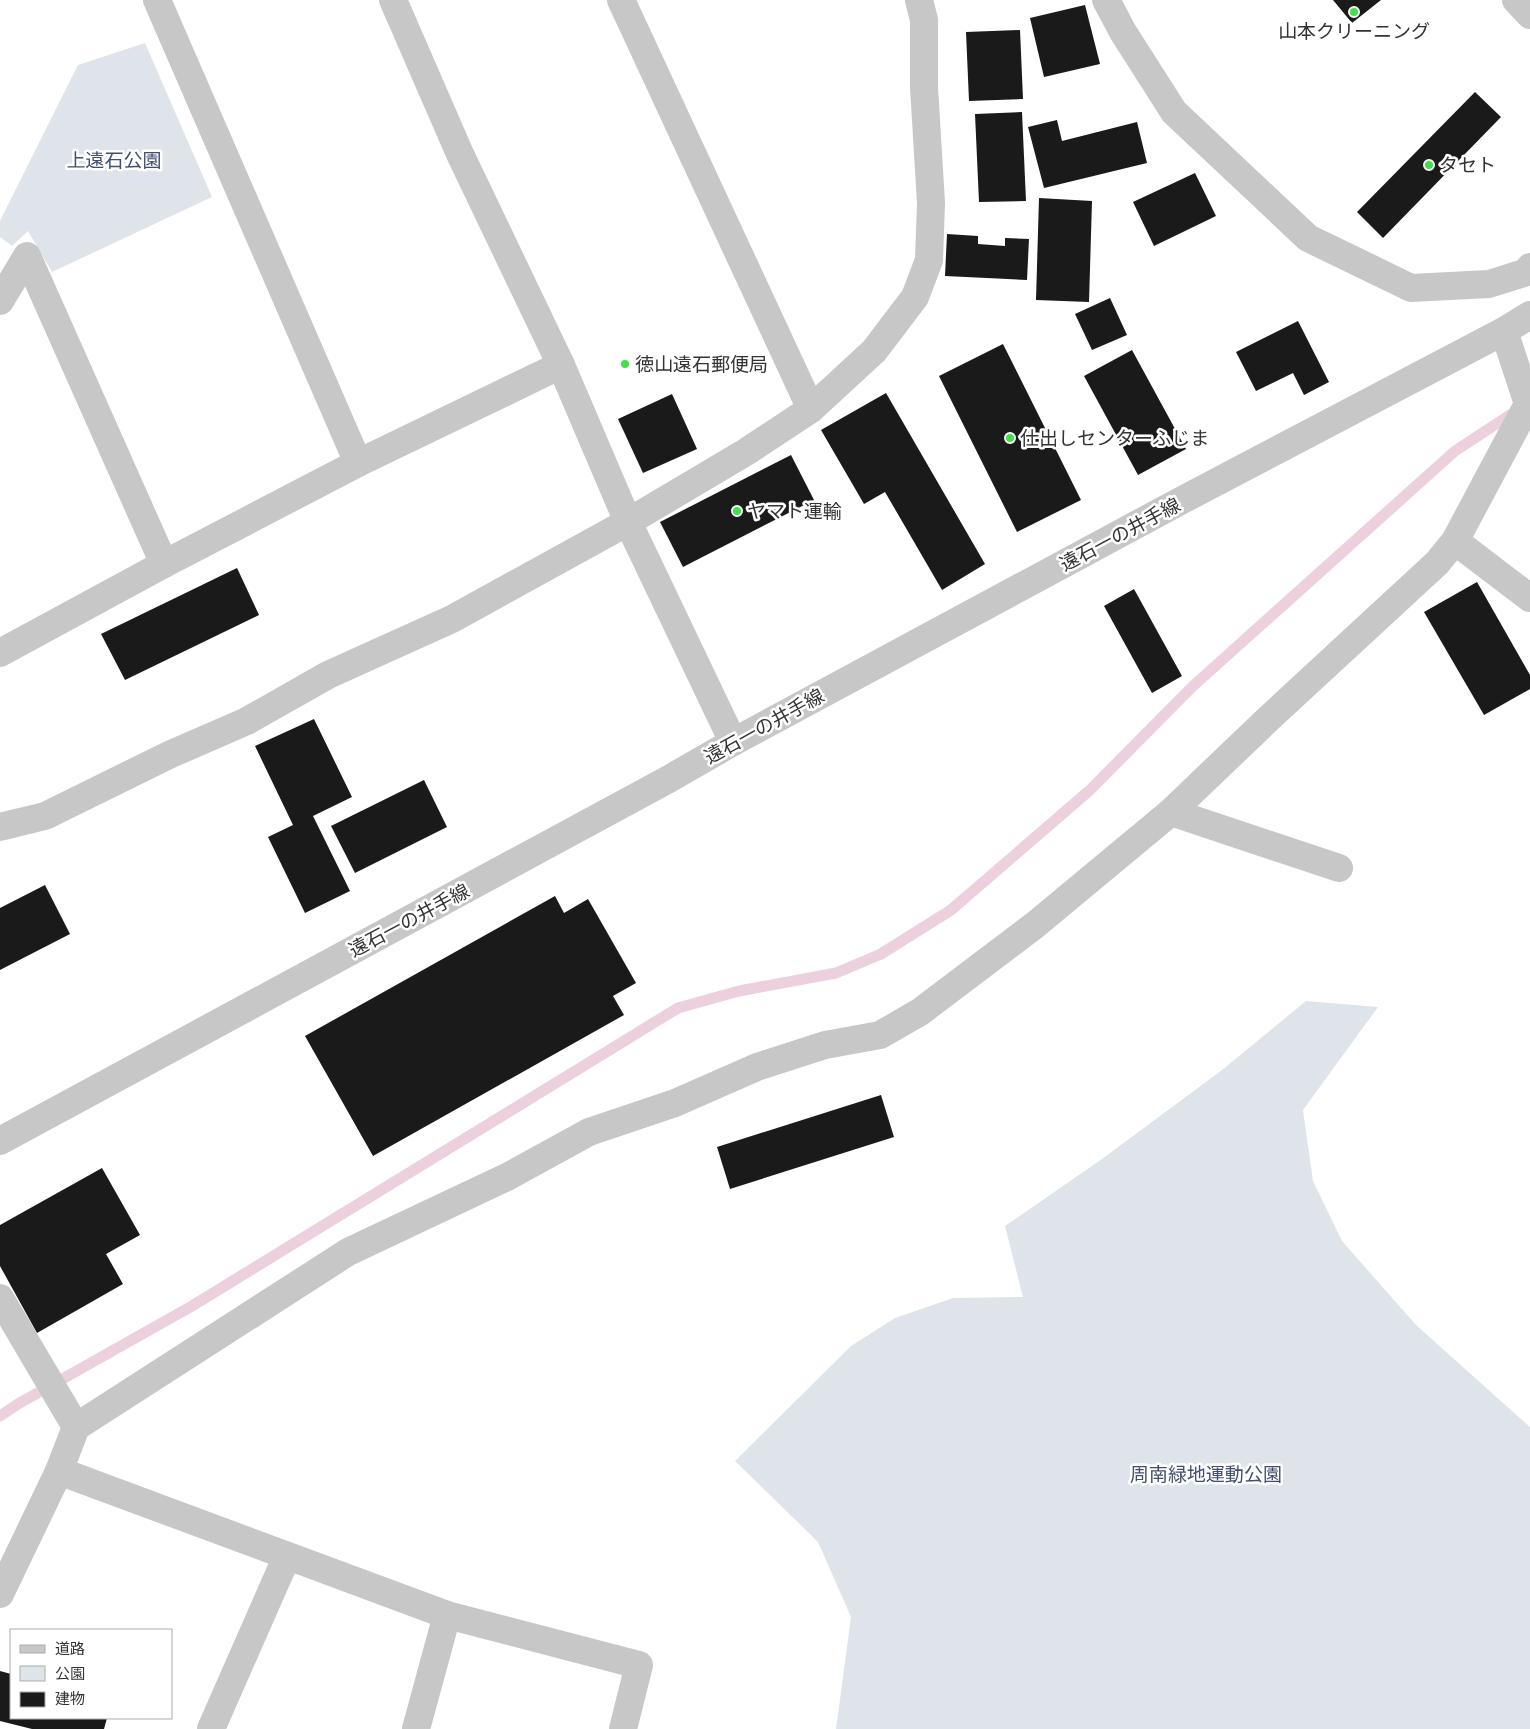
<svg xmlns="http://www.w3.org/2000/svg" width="1530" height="1729" viewBox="0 0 1530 1729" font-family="'Alegreya Sans','Noto Sans JP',sans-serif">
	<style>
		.green { fill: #dfe4eb }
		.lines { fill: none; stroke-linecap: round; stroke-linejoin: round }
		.stream { stroke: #edd0dd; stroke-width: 11 }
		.building { fill: #1a1a1a }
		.minor { stroke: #c7c7c7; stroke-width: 28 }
		.tertiary { stroke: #c7c7c7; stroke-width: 28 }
		.poi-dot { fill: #3fe04b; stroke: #fff; stroke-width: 2 }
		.labels { text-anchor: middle; stroke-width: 5; stroke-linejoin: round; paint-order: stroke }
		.poi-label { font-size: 19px; fill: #333; stroke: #fff; text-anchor: start }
		.park-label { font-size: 19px; fill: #414f6e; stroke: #fff }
		.street-label { font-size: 19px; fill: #333; stroke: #fff }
	</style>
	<rect width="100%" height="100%" fill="#fff"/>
	<!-- green -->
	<g class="green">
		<path d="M145,43L212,197L52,272L28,231L12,246L0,237V221L78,65Z"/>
		<path d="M1306,1001L1378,1007L1303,1110L1313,1181L1342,1241L1416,1325L1530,1427V1729H836L851,1617L818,1542L735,1461L851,1346L895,1318L953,1298L1023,1297L1005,1226L1102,1159L1222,1070Z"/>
	</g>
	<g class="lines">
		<!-- stream -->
		<path class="stream" d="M0,1416L18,1404L192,1306L678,1008L739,991L836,973L881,954L951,910L1090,790L1192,687L1455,451L1516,411"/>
	</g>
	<!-- building -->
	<g class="building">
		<path d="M1333,0H1381L1352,23Z"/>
		<path d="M1085,5L1100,64L1044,77L1030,18Z"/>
		<path d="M1020,30L1023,99L969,101L966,32Z"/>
		<path d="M1475,92L1501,117L1383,238L1357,212Z"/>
		<path d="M1022,112L1026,201L979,202L975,114Z"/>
		<path d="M1057,120L1062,141L1137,122L1147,163L1044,188L1028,127Z"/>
		<path d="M1195,173L1216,216L1154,246L1133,202Z"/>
		<path d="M1039,198L1092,201L1089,302L1036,300Z"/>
		<path d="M947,234L978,236V244L1005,246V238L1029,239L1027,280L945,276Z"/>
		<path d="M1110,298L1127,335L1092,350L1075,314Z"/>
		<path d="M1298,321L1329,382L1304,395L1293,373L1256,391L1236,352Z"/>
		<path d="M1003,344L1081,500L1017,532L939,376Z"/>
		<path d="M1132,350L1186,449L1138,475L1084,376Z"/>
		<path d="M886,393L985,564L942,590L885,492L864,504L821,430Z"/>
		<path d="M672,394L697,449L643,473L618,419Z"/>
		<path d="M791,455L814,500L683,567L660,522Z"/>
		<path d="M237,568L259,615L125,680L101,634Z"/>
		<path d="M1477,582L1530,675V689L1484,715L1424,612Z"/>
		<path d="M1134,589L1182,676L1152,693L1104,606Z"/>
		<path d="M314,719L352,797L313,816L350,891L305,913L268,837L293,825L255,746Z"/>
		<path d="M424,780L447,827L355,873L331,826Z"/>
		<path d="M45,885L70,934L0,970V908Z"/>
		<path d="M555,896L564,913L588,899L636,983L613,996L624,1015L373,1156L305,1036Z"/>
		<path d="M881,1095L894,1137L730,1189L717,1147Z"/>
		<path d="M102,1168L140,1235L106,1254L123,1284L37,1333L0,1266V1225Z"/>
		<path d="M0,1671L11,1674V1718H107L104,1729H32L0,1721Z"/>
	</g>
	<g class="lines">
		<!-- minor -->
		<g class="minor">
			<path d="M157,0L358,463"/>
			<path d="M621,0L811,409"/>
			<path d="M1106,0L1123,32L1174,112L1308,238L1411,288L1489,284L1527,272L1530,267"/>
			<path d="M1516,0L1530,15"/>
			<path d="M0,301L27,256L164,564"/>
			<path d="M1455,541L1530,598"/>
			<path d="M0,653L164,564L358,463L561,365"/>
			<path d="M1171,812L1339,868"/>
			<path d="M0,827L45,816L171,754L247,721L328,675L452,619L628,522L746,452L811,409L874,351L915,297L929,260L931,203L924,87V20L919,0"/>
			<path d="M0,1298L76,1427"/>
			<path d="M59,1471L447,1615L639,1665L623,1729"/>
			<path d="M0,1594L59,1471L76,1427L348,1252L507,1177L589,1132L675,1103L757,1067L825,1045L880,1035L920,1012L1035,925L1171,812L1266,721L1437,563L1455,541L1528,404L1504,331"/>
			<path d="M211,1729L287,1556"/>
			<path d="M416,1729L447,1615"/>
		</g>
		<!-- tertiary -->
		<g class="tertiary">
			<path d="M393,0L460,154L561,365L628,522L733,742"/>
			<path d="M0,1141L669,779L733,742L1186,498L1504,331L1530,315"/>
		</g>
	</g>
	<!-- markers -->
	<g class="poi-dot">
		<circle cx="1354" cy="12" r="5"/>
		<circle cx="1429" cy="165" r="5"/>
		<circle cx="625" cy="364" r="5"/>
		<circle cx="1010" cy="438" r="5"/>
		<circle cx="737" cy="511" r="5"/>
	</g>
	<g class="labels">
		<!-- poi labels -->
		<g class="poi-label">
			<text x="1354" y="38" text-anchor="middle">山本クリーニング</text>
			<text x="1439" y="172">タセト</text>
			<text x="635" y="371">徳山遠石郵便局</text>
			<text x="1020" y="445">仕出しセンターふじま</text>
			<text x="747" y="518">ヤマト運輸</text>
		</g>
		<!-- park labels -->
		<g class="park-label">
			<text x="114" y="167">上遠石公園</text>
			<text x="1206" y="1481">周南緑地運動公園</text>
		</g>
		<!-- street labels -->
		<g class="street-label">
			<text transform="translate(1120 534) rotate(-28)" y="7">遠石一の井手線</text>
			<text transform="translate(764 726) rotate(-29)" y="7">遠石一の井手線</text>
			<text transform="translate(409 920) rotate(-28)" y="7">遠石一の井手線</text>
		</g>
	</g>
	<!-- legend -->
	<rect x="10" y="1629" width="162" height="90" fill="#ffffff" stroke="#adadad"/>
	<rect x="20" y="1645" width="25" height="8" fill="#c7c7c7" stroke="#adadad"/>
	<text x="55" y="1654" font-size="15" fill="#333333">道路</text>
	<rect x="20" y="1666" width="25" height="15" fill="#dfe4eb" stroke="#adadad"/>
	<text x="55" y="1679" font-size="15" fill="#333333">公園</text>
	<rect x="20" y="1692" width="25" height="15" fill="#1a1a1a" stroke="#adadad"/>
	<text x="55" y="1704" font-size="15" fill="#333333">建物</text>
</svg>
